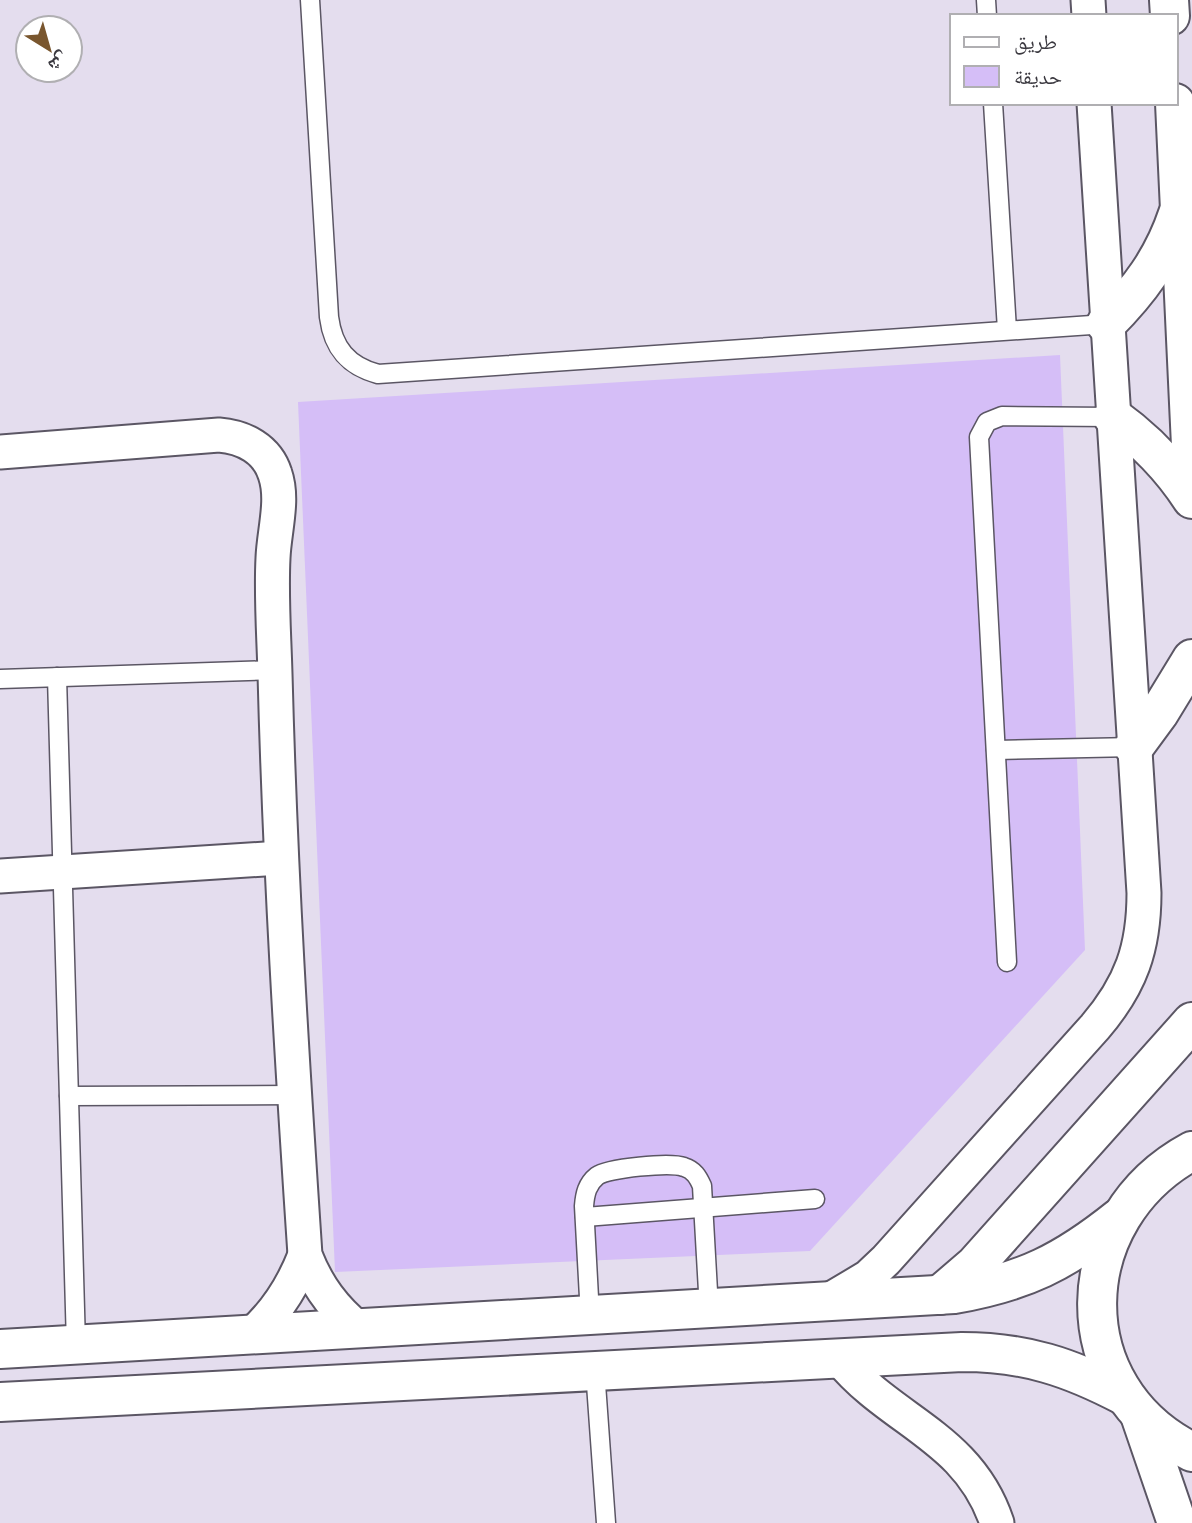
<svg xmlns="http://www.w3.org/2000/svg" width="1192" height="1523" viewBox="0 0 1192 1523" font-family="'Noto Sans','Noto Naskh Arabic',sans-serif">
	<style>
		.green { fill: #d5bef7 }
		.lines { fill: none; stroke-linecap: round; stroke-linejoin: round }
		.service-casing { stroke: #5b5664; stroke-width: 21 }
		.minor-casing { stroke: #5b5664; stroke-width: 37 }
		.tertiary-casing { stroke: #5b5664; stroke-width: 42 }
		.secondary-casing { stroke: #5b5664; stroke-width: 42 }
		.trunk-casing { stroke: #5b5664; stroke-width: 42 }
		.service { stroke: #fff; stroke-width: 18 }
		.minor { stroke: #fff; stroke-width: 33 }
		.tertiary { stroke: #fff; stroke-width: 38 }
		.secondary { stroke: #fff; stroke-width: 38 }
		.trunk { stroke: #fff; stroke-width: 38 }
	</style>
	<rect width="100%" height="100%" fill="#e4ddee"/>
	<!-- green -->
	<path class="green" d="M1060,355L1085,950L810,1251L335,1272L298,402Z"/>
	<g class="lines">
		<!-- service casing -->
		<g class="service-casing">
			<g id="service">
				<path d="M310,0L329,317C333,348 348,366 378,374L1106,324"/>
				<path d="M986,0L987,16"/>
				<path d="M993,103L1007,330"/>
				<path d="M57,677L76,1345"/>
				<path d="M0,679L275,670"/>
				<path d="M996,750L1134,747"/>
				<path d="M1007,962L979,437L987,422L1002,416L1113,417"/>
				<path d="M69,1096L295,1095"/>
				<path d="M585,1217L815,1199"/>
				<path d="M590,1316L584,1206C585,1194 587,1184 597,1176C608,1168 670,1162 684,1167C694,1170 698,1177 702,1186L709,1309"/>
				<path d="M595,1370L606,1523"/>
			</g>
		</g>
		<!-- minor casing -->
		<g class="minor-casing">
			<g id="minor">
				<path d="M1088,0L1089,16"/>
				<path d="M0,452L219,435C244,437 267,449 275,474C284,500 274,531 273,558C271,597 274,636 275,674C280,868 292,1061 305,1255C317,1286 334,1309 360,1330"/>
				<path d="M0,876L280,858"/>
				<path d="M826,1302L868,1277L886,1260L1095,1027C1131,985 1144,948 1144,893L1094,103"/>
				<path d="M251,1335C277,1312 293,1286 305,1255"/>
				<path d="M839,1358C891,1422 968,1436 997,1523"/>
			</g>
		</g>
		<!-- tertiary casing -->
		<g class="tertiary-casing">
			<g id="tertiary">
				<path d="M0,1349L954,1294C1024,1282 1064,1262 1119,1218"/>
				<path d="M0,1402L962,1352C1025,1352 1070,1367 1125,1396"/>
			</g>
		</g>
		<!-- secondary casing -->
		<g class="secondary-casing">
			<g id="secondary">
				<path d="M1169,0L1170,16"/>
				<path d="M1175,103L1192,467"/>
				<path d="M1106,324C1139,291 1163,259 1178,214"/>
				<path d="M1113,417C1145,440 1170,465 1192,499"/>
				<path d="M1134,747L1159,713L1192,659"/>
				<path d="M1192,1151C1068,1218 1063,1388 1192,1452"/>
				<path d="M940,1295L975,1265L1192,1022"/>
			</g>
		</g>
		<!-- trunk casing -->
		<g class="trunk-casing">
			<path id="trunk" d="M1140,1415L1177,1523"/>
		</g>
		<!-- service -->
		<use href="#service" class="service"/>
		<!-- minor -->
		<use href="#minor" class="minor"/>
		<!-- tertiary -->
		<use href="#tertiary" class="tertiary"/>
		<!-- secondary -->
		<use href="#secondary" class="secondary"/>
		<!-- trunk -->
		<use href="#trunk" class="trunk"/>
	</g>
	<!-- legend -->
	<rect x="950" y="14" width="228" height="91" fill="#ffffff" stroke="#b0afb2" stroke-width="2"/>
	<rect x="964" y="37" width="35" height="10" fill="#ffffff" stroke="#b0afb2" stroke-width="2"/>
	<text x="1014" y="49" font-size="21" fill="#3a383f">طريق</text>
	<rect x="964" y="66" width="35" height="21" fill="#d5bef7" stroke="#b0afb2" stroke-width="2"/>
	<text x="1014" y="84" font-size="21" fill="#3a383f">حديقة</text>
	<!-- north arrow -->
	<g transform="translate(49 49) rotate(143)"><circle r="33" fill="#ffffff" stroke="#b0afb2" stroke-width="2"/>
	<path d="M0-5L12 26L0 18L-12 26Z" fill="#79562e"/>
	<text y="-10" font-size="19" font-weight="bold" text-anchor="middle" fill="#3a383f">ش</text>
	</g>
</svg>
